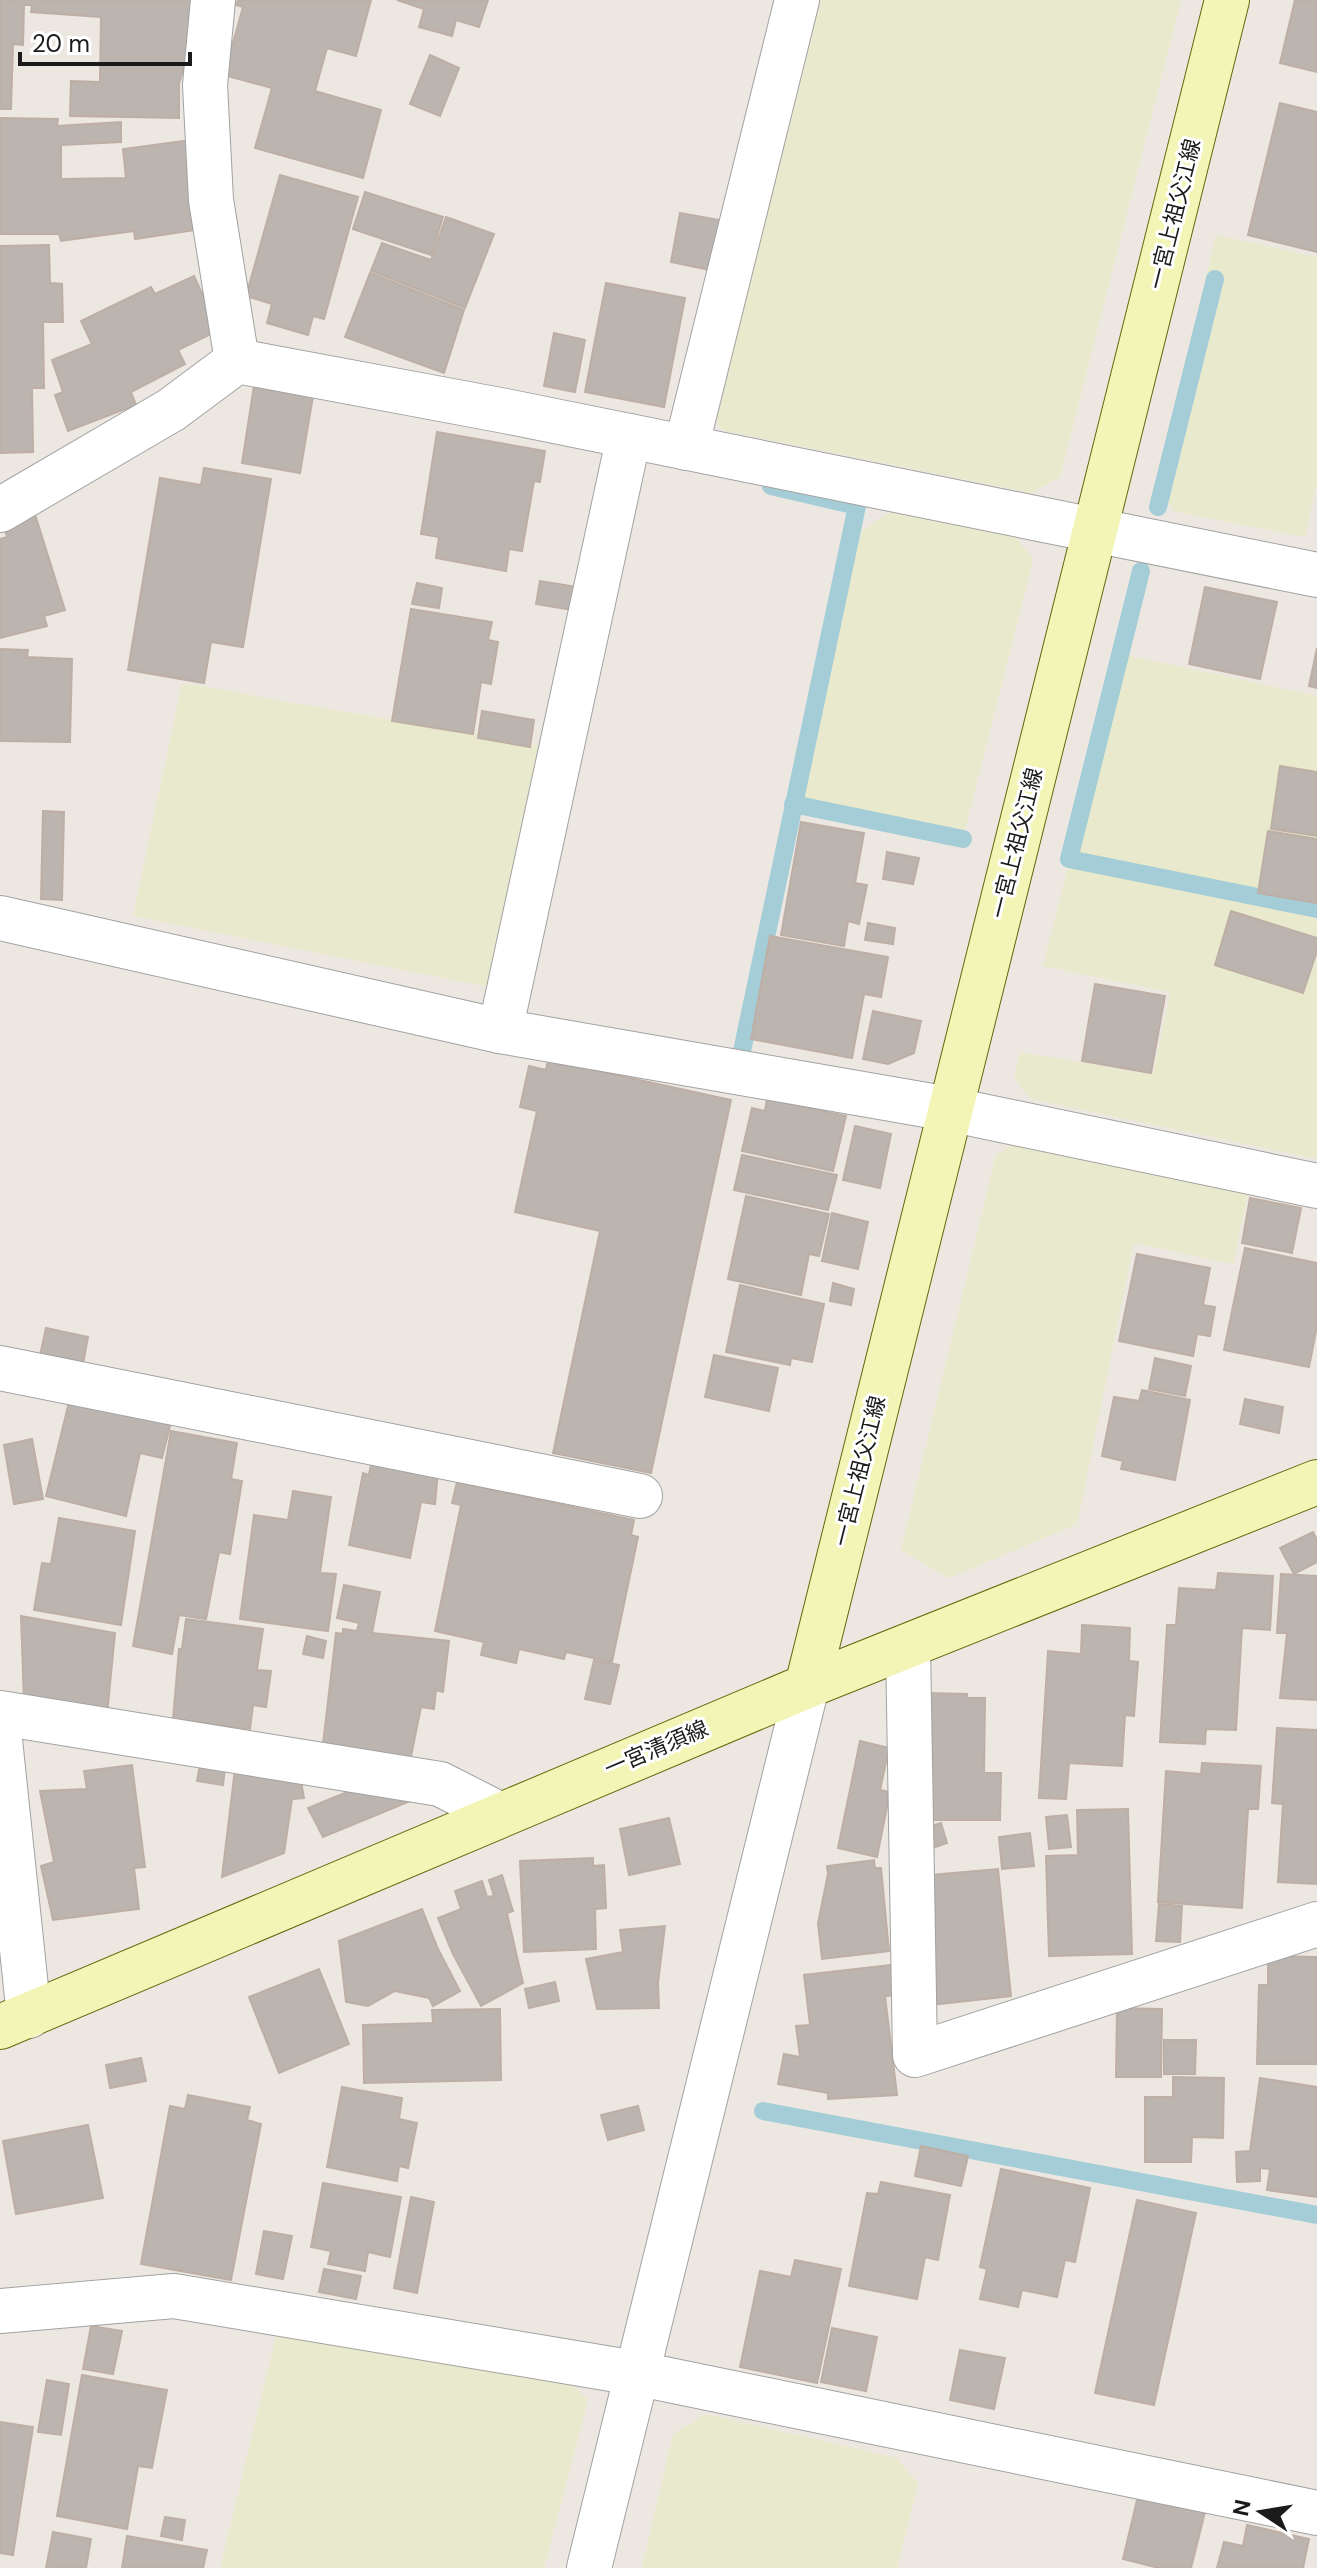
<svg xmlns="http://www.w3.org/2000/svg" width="1317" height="2568" viewBox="0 0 1317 2568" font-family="'DM Sans','Noto Sans JP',sans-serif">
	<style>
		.farmland { fill: #e9eacd }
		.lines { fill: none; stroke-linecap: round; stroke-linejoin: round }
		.stream { stroke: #a4cdd8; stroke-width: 18 }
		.building { fill: #bcb4ae; stroke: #bdafa5; stroke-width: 2 }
		.minor-casing { stroke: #a2a2a2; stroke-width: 46 }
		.tertiary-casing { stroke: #a2a2a2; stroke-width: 46 }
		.secondary-casing { stroke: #61690b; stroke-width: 46 }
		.minor { stroke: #fff; stroke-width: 44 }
		.tertiary { stroke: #fff; stroke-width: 44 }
		.secondary { stroke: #f3f5b6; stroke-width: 44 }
		.labels { text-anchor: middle; stroke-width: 6; stroke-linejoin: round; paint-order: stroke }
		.street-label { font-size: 22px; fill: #1b1b1b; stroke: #fff }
	</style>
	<rect width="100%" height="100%" fill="#ece8e1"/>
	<!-- farmland -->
	<g class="farmland">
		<path d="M803,0H1181L1060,477L1031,493L722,430L711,414Z"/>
		<path d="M1216,235L1317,257V481L1305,537L1174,511L1156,490Z"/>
		<path d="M894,510L1015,536L1033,560L964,834L802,800L860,532Z"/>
		<path d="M1122,654L1317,696V1159L1031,1099L1014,1078L1020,1052L1153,1075L1170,992L1043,966Z"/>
		<path d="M182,683L556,749L506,971L484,986L133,916Z"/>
		<path d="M1013,1145L1248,1194L1233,1264L1134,1243L1077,1524L949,1578L901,1550L996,1155Z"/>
		<path d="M278,2328L558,2371L588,2400L544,2568H220Z"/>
		<path d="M706,2414L897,2458L918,2484L897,2568H642L673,2434Z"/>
	</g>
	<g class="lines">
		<!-- stream -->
		<g class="stream">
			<path d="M1158,507L1215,279"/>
			<path d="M1141,571L1069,859L1317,909"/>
			<path d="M793,804L963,839"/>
			<path d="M742,1051L857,506L771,486"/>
			<path d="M763,2111L1317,2215"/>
		</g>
	</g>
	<!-- building -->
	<g class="building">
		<path d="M0,0H194L190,51L179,83V118L70,116L71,81L100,82L101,17L31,12L32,5H24L23,45L13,44L11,109H0Z"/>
		<path d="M238,0H371L356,56L327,48L315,91L381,110L363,178L255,148L272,88L224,75L243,7L236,5Z"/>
		<path d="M397,0H488L479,27L456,20L452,36L419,27L424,9Z"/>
		<path d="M1295,0H1317V72L1280,63Z"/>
		<path d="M430,55L459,68L440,116L410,104Z"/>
		<path d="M1280,103L1317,112V252L1248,235Z"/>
		<path d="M0,118L58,119L57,126L121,122V142L61,145V179L126,178L123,149L190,140L202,229L135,239L134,231L61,241L59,234H0Z"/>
		<path d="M280,175L358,197L324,319L313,316L308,335L267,323L272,304L246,296Z"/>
		<path d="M365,192L443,217L431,255L353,229Z"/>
		<path d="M680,213L719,220L710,270L671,262Z"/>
		<path d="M446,217L494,234L465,308L371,271L382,243L431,260Z"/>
		<path d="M49,245L50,283L62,284L63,322H43L44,388H32L33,452L0,453V246Z"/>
		<path d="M370,273L464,310L444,373L345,337Z"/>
		<path d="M194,276L219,330L178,350L185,364L131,392L136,405L68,431L55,395L63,392L52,360L92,344L81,321L151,287L155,294Z"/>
		<path d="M606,283L685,298L664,407L585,392Z"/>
		<path d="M554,333L585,340L575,392L544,386Z"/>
		<path d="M254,386L313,396L300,473L242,463Z"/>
		<path d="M437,432L545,451L540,482L534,481L522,551L509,549L506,571L436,558L439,537L421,534Z"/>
		<path d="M204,468L271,479L243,647L211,642L204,683L128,670L160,478L201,485Z"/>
		<path d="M34,511L65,610L44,616L47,626L0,638V539L7,537L2,521Z"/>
		<path d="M540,581L583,588L579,611L536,604Z"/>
		<path d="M417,583L442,588L439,608L412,604Z"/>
		<path d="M1205,587L1277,602L1260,679L1189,664Z"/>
		<path d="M411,609L492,622L488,640L498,642L491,684L481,682L473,734L392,721Z"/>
		<path d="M1317,648V688L1309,686Z"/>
		<path d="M0,649L28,650L27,657L72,659L70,742L0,741Z"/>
		<path d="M482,711L534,720L530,747L478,738Z"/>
		<path d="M1280,766L1317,772V836L1271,829Z"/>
		<path d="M43,811L64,812L62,900L41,899Z"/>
		<path d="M801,822L864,833L855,883L867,885L859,924L848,921L844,946L781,935Z"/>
		<path d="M1268,831L1317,839V903L1258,893Z"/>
		<path d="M887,852L919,858L913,884L883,879Z"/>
		<path d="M1231,911L1317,938V951L1303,993L1215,965Z"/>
		<path d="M868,923L895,928L893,944L865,940Z"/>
		<path d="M770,936L888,957L881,997L864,994L852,1058L751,1039Z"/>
		<path d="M1095,984L1165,996L1151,1073L1082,1061Z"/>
		<path d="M873,1011L921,1021L914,1053L888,1064L863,1059Z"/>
		<path d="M548,1060L731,1100L651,1473L553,1453L600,1231L515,1212L537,1111L520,1107L529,1066L546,1070Z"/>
		<path d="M767,1099L846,1116L833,1171L742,1151L752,1108L765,1111Z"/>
		<path d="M855,1126L891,1134L880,1188L843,1180Z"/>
		<path d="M742,1155L837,1175L828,1210L734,1190Z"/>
		<path d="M746,1196L829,1214L819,1256L809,1254L801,1295L728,1279Z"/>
		<path d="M1250,1198L1301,1208L1292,1253L1242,1243Z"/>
		<path d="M832,1213L868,1222L858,1269L822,1261Z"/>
		<path d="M1245,1248L1317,1263V1326L1309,1367L1224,1350Z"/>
		<path d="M1137,1254L1210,1268L1203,1305L1215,1307L1210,1336L1197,1334L1193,1356L1119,1341Z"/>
		<path d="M833,1283L854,1289L851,1305L830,1301Z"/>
		<path d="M740,1285L824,1304L812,1362L791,1358L790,1365L726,1352Z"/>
		<path d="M46,1328L88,1337L82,1369L39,1360Z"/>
		<path d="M714,1355L778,1368L769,1411L705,1397Z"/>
		<path d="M1155,1358L1191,1366L1185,1396L1149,1389Z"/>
		<path d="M1142,1390L1190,1400L1175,1480L1121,1469L1123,1461L1102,1456L1114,1397L1139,1401Z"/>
		<path d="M70,1398L171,1422L162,1458L140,1453L126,1516L46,1496Z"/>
		<path d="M1245,1399L1283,1407L1279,1433L1240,1424Z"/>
		<path d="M171,1431L237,1443L231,1479L242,1481L230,1554L219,1552L206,1619L179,1615L172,1654L133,1646Z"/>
		<path d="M32,1439L43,1499L14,1504L4,1445Z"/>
		<path d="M371,1464L438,1471L435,1504L421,1502L410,1558L349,1545L363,1473L369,1475Z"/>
		<path d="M457,1482L634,1520L631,1535L638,1537L612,1662L566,1652L564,1659L519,1649L516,1663L481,1655L484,1642L435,1631L461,1505L452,1503Z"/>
		<path d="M293,1491L331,1497L320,1573L336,1574L328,1631L240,1619L254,1515L288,1520Z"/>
		<path d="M59,1518L135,1531L121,1625L34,1610L42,1563L51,1564Z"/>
		<path d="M1313,1532L1317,1540V1562L1294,1574L1280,1548Z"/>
		<path d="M1218,1573L1273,1576L1270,1630L1242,1628L1236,1730L1206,1729L1205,1744L1160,1742L1167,1625H1176L1179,1588L1216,1590Z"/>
		<path d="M1281,1574L1317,1576V1700L1280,1698L1287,1633H1277Z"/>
		<path d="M344,1585L380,1592L372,1633L449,1641L443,1692L436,1690L434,1709L421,1707L410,1761L323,1744L336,1633L343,1634V1629L357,1631L359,1623L337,1618Z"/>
		<path d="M21,1616L115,1633L107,1715L24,1702Z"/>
		<path d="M186,1619L263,1629L257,1670L271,1671L266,1707L253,1705L250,1729L173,1719L179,1649H182Z"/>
		<path d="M1082,1625L1130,1628L1129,1661L1138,1662L1134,1716L1125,1715L1122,1766L1069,1763L1066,1799L1039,1798L1048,1651L1081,1654Z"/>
		<path d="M307,1636L326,1641L323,1658L303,1654Z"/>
		<path d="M594,1660L619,1665L610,1704L585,1699Z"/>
		<path d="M925,1693L967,1694V1698H985L984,1773H1001L1000,1820H924Z"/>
		<path d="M1277,1728L1317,1730V1884L1278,1882L1283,1804L1272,1803Z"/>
		<path d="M860,1741L889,1748L880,1790L890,1792L877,1857L838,1848Z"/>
		<path d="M1202,1763L1261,1766L1258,1809H1248L1242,1908L1158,1902L1166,1771L1201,1774Z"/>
		<path d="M200,1764L225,1768L223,1785L197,1781Z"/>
		<path d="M132,1765L145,1867L134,1868L139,1909L53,1920L41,1866L54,1862L40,1791L87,1789L84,1771Z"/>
		<path d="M235,1769L300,1775L304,1798L292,1799L284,1853L222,1877Z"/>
		<path d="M362,1786L425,1795L323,1837L308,1808Z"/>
		<path d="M1128,1809L1132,1954L1049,1956L1046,1856L1078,1855L1077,1810Z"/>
		<path d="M1067,1815L1071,1847L1049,1849L1046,1817Z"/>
		<path d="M669,1818L680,1864L629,1875L620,1829Z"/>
		<path d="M941,1823L947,1843L922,1852L915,1831Z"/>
		<path d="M1030,1833L1034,1866L1002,1869L999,1837Z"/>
		<path d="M593,1858V1866L604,1865L606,1908L595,1909L596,1949L524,1952L520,1861Z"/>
		<path d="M874,1860L875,1868H881L889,1951L822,1959L818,1923L828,1874L827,1866Z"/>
		<path d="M998,1869L1011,1996L932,2005L924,1906L935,1905L931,1875Z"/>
		<path d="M502,1875L513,1911L507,1913L523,1983L481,2006L453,1954L438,1918L461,1909L455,1891L482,1881L487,1897L494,1896L489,1880Z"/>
		<path d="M1159,1904L1182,1906L1180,1942L1156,1941Z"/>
		<path d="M422,1909L438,1949L460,1991L433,2006L429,1998L395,1991L368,2006L346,2002L339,1941Z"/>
		<path d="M665,1926L658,1983L659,2008L597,2009L586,1959L623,1952L620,1930Z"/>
		<path d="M1268,1956L1317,1957V2064H1257L1259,1985H1268Z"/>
		<path d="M899,1964L902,1995L885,1996L897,2095L828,2099V2093L778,2084L784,2054L800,2057L796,2026L810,2025L804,1975Z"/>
		<path d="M319,1969L349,2044L279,2073L249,1997Z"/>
		<path d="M555,1982L559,2001L529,2008L525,1989Z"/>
		<path d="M1117,2008L1162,2009L1161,2077H1116Z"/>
		<path d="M500,2009L501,2080L364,2083L363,2025L433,2023L432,2010Z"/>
		<path d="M1164,2040H1196L1195,2074H1164Z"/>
		<path d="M141,2058L146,2081L110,2088L106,2065Z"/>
		<path d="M1173,2077L1224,2078L1223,2138L1192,2137L1191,2162H1145V2097H1173Z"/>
		<path d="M1260,2078L1317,2087V2197L1267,2190L1270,2169L1260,2168V2181L1237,2182L1236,2152L1250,2151Z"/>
		<path d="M342,2087L402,2098L399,2119L417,2123L408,2168L399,2166L397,2181L327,2167Z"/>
		<path d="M188,2095L250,2107L247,2120L261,2124L231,2280L141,2264L170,2106L185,2109Z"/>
		<path d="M638,2106L644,2130L608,2140L601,2115Z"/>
		<path d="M88,2125L103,2198L16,2214L3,2141Z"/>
		<path d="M921,2146L968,2156L961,2186L915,2176Z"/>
		<path d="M1001,2169L1090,2188L1075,2262L1065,2260L1057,2297L1022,2290L1018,2307L980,2299L987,2269L980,2267Z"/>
		<path d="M881,2182L950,2195L938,2260L925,2257L917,2299L849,2286L867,2193L878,2194Z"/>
		<path d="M323,2183L401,2197L390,2257L368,2252L365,2271L328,2264L331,2251L311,2247Z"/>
		<path d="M411,2197L434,2202L417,2293L394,2288Z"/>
		<path d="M1137,2200L1196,2213L1154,2405L1095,2393Z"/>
		<path d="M264,2231L292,2236L283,2279L256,2274Z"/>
		<path d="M795,2260L841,2269L817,2383L740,2367L760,2271L791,2277Z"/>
		<path d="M324,2269L361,2276L356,2299L319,2292Z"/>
		<path d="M91,2326L122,2331L113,2374L83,2369Z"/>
		<path d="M832,2328L877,2337L866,2391L821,2382Z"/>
		<path d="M960,2350L1005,2358L994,2409L950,2400Z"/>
		<path d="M82,2375L167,2390L152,2468L138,2466L127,2529L57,2516Z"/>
		<path d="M47,2380L69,2384L61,2435L38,2432Z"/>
		<path d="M0,2422L33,2427L13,2555L0,2553Z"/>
		<path d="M1138,2496L1205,2512L1191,2568H1159L1123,2559Z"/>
		<path d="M165,2517L185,2520L182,2540L161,2536Z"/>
		<path d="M1247,2525L1309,2539L1303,2568H1217L1224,2542L1243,2546Z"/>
		<path d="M53,2532L91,2539L86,2568H46Z"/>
		<path d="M127,2536L207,2550L203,2568H122Z"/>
	</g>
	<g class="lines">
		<!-- minor casing -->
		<g class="minor-casing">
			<g id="minor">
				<path d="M213,0L205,85L211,200L237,361"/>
				<path d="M686,448L797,0"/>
				<path d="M0,510L171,410L237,361L505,411L1317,575"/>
				<path d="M0,918L500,1031L949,1109L1317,1186"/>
				<path d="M500,1031L629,436"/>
				<path d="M0,1368L640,1496"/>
				<path d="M908,1646L915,2055L1317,1924"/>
				<path d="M0,1713L440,1784L499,1814"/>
				<path d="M0,1740L29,2016"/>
				<path d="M0,2311L174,2296L635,2373L1317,2513"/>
			</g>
		</g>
		<!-- tertiary casing -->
		<g class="tertiary-casing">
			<path id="tertiary" d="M589,2568L807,1686"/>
		</g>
		<!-- secondary casing -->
		<g class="secondary-casing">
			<g id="secondary">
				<path d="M807,1686L1227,0"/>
				<path d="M0,2027L807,1686L1317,1482"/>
			</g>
		</g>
		<!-- minor -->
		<use href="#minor" class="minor"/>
		<!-- tertiary -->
		<use href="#tertiary" class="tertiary"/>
		<!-- secondary -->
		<use href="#secondary" class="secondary"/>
	</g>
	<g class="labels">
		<!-- street labels -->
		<g class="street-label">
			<text transform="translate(1174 214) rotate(-76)" y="8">一宮上祖父江線</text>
			<text transform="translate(1016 843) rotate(-76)" y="8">一宮上祖父江線</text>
			<text transform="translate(859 1471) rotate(-76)" y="8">一宮上祖父江線</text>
			<text transform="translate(656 1748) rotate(-23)" y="8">一宮清須線</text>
		</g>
	</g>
	<!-- north arrow -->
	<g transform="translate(1261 2512) rotate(282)" stroke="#ffffff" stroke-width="6" paint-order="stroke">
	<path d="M0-6L14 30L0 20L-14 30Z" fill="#1b1b1b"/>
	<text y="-12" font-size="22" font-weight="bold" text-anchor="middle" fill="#1b1b1b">N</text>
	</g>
	<!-- scale -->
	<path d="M20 52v12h170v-12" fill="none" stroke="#1b1b1b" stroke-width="4"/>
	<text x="32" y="52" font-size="24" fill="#1b1b1b" stroke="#ffffff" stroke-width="6" paint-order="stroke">20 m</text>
</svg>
